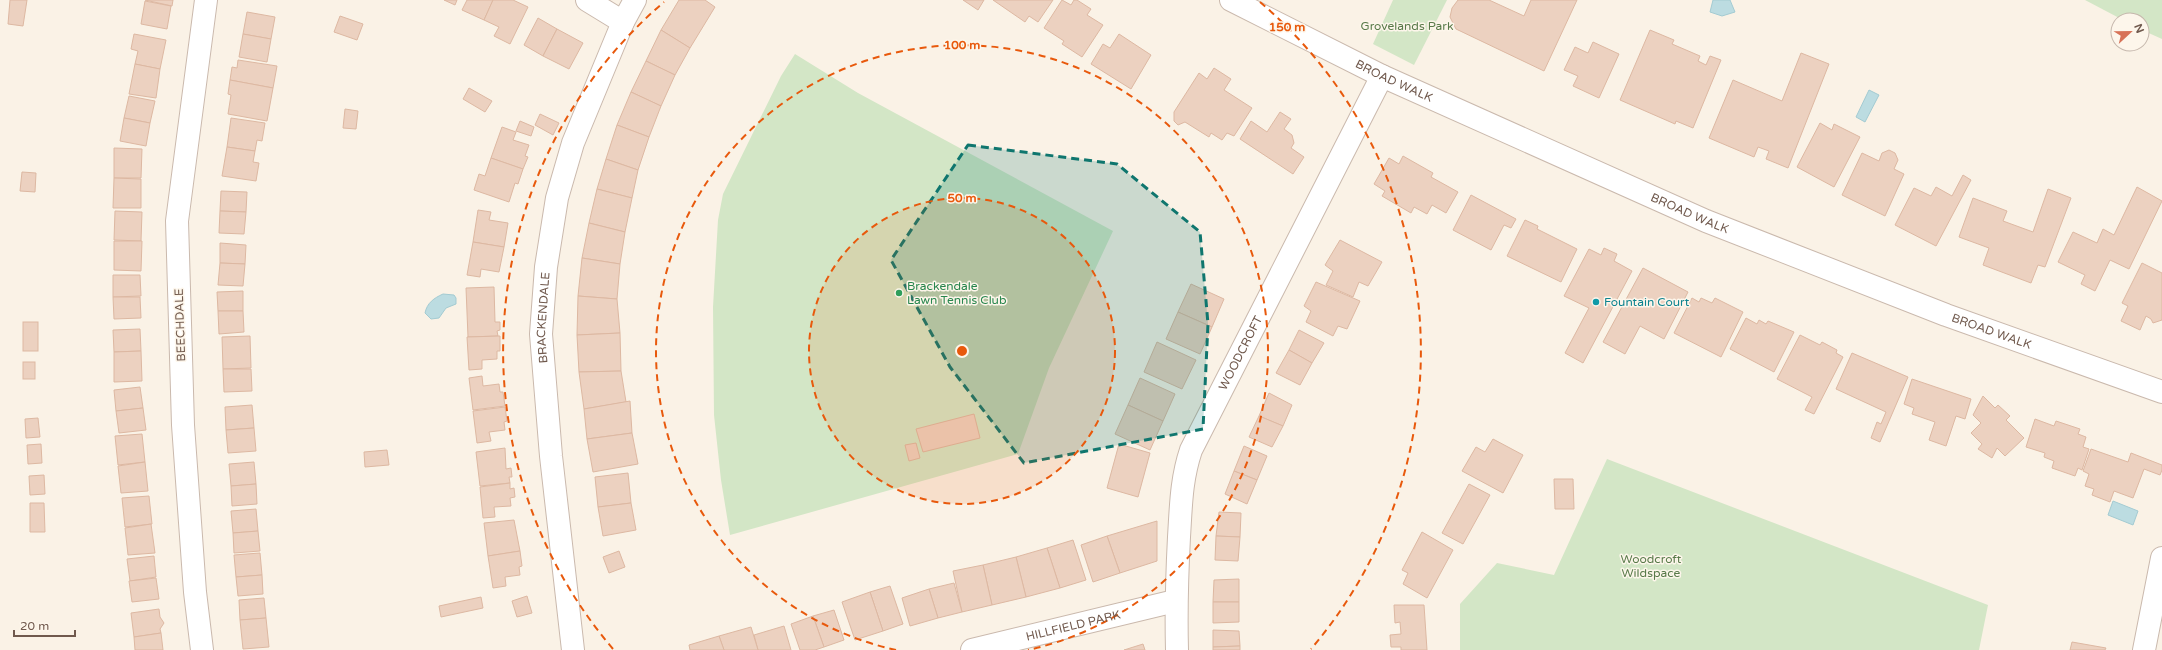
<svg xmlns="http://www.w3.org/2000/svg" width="2162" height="650" viewBox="0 0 2162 650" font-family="'Varela Round',sans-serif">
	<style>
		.green { fill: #d3e6c6 }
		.water { fill: #bcdce1; stroke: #a3cbd2 }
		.building { fill: #ecd1c0; stroke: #ddb8a2 }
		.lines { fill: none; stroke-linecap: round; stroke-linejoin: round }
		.minor-casing { stroke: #cab9ad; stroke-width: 24 }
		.minor { stroke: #fff; stroke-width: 22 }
		.marked { fill: #0f766e; fill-opacity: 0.2; stroke: #0f766e; stroke-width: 3; stroke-dasharray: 8 5; stroke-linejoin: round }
		.ring { fill: none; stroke: #e8590c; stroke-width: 2; stroke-dasharray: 7 5 }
		.leisure-dot { fill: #2e9e5b; stroke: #fdf6eb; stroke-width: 1.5 }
		.culture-dot { fill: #0f9aa8; stroke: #fdf6eb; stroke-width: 1.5 }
		.labels { text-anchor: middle; stroke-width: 3; stroke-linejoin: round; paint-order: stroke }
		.park-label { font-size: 12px; fill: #587a49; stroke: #fdf6eb }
		.street-label { font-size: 12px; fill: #70594d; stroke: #fdf6eb }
		.leisure-label { font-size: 12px; fill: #27864d; stroke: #fdf6eb; text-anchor: start }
		.culture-label { font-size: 12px; fill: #0d838f; stroke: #fdf6eb; text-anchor: start }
		.centre { fill: #e8590c; stroke: #fdf6eb; stroke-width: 2 }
		.ring-label { font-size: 12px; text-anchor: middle; font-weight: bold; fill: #e8590c; stroke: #fdf6eb; stroke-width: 3; stroke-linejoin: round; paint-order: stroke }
	</style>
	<rect width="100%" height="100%" fill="#faf2e6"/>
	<!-- green -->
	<g class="green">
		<path d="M1393,0H1447L1414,65L1373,44Z"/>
		<path d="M2085,0H2162V39L2142,30V20H2123Z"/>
		<path d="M795,54L858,93L1113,231L1049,368L1018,454L730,535L721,480L714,415L713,307L718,220L723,194L781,76Z"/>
		<path d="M1607,459L1988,605L1979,650H1460V604L1497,563L1554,575Z"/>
	</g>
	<!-- water -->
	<g class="water">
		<path d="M1713,0H1730L1735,12L1722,16L1710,12Z"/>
		<path d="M1869,90L1879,95L1865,122L1856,117Z"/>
		<path d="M443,294L454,295L456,298V304L446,308L439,318L431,319L425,313C427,303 434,298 443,294Z"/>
		<path d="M2113,501L2138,511L2133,525L2108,515Z"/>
	</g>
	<!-- building -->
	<g class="building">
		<path d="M10,0H27L23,26L8,24Z"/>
		<path d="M145,0H173L172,6Z"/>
		<path d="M444,0H457L455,5Z"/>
		<path d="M467,0H493L484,20L462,10Z"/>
		<path d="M493,0H513L528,7L510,44L494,36L499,27L484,20Z"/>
		<path d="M679,0H705L715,7L690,48L661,30Z"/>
		<path d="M963,0H984L978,10Z"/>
		<path d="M993,0H1053L1038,22L1029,16L1025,22Z"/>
		<path d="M1062,0L1071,5L1074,0H1077L1091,9L1087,15L1103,25L1082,57L1062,44L1064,41L1044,28Z"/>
		<path d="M1458,0H1489L1524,16L1531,0H1577L1544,71L1456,29L1450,17L1452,8Z"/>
		<path d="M145,1L171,6L167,29L141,24Z"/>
		<path d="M247,12L275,17L271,39L243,34Z"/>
		<path d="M340,16L363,24L357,40L334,32Z"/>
		<path d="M538,18L557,29L543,56L524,45Z"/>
		<path d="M557,29L583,43L569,69L543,56Z"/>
		<path d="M661,30L690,48L675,75L646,61Z"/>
		<path d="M1650,30L1674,40L1672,44L1700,56L1698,61L1706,65L1710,56L1721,60L1693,128L1676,121L1675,124L1620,100Z"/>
		<path d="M134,34L166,40L160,69L135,64L138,51L131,49Z"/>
		<path d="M243,34L271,39L267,62L239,57Z"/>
		<path d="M1119,34L1151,55L1131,89L1091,64L1103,44L1110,48Z"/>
		<path d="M1593,42L1619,54L1599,98L1573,86L1578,76L1564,70L1575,47L1588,53Z"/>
		<path d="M1801,53L1829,64L1788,168L1766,159L1769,151L1758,147L1754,157L1709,138L1733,80L1782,101Z"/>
		<path d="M238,60L277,66L273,88L230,80L232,67L237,68Z"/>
		<path d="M646,61L675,75L661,106L631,92Z"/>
		<path d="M135,64L160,69L156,98L129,94Z"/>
		<path d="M1214,68L1231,79L1224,90L1252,108L1234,136L1227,133L1222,140L1211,133L1209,137L1185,122L1178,125L1174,121V112L1199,73L1207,79Z"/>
		<path d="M230,80L273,88L267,121L228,114L231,95L228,94Z"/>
		<path d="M469,88L492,101L485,112L463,99Z"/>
		<path d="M631,92L661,106L649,137L617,125Z"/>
		<path d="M129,96L155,101L150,123L124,118Z"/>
		<path d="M345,109L358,111L356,129L343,128Z"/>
		<path d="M1280,112L1291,119L1284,129L1292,135L1294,143L1291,148L1304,157L1293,174L1240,139L1251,121L1267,132Z"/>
		<path d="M540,114L559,123L553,135L535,125Z"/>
		<path d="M124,118L150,123L146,146L120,141Z"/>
		<path d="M231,118L265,123L262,141L257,140L255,151L227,147Z"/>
		<path d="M520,121L534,127L531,136L516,131Z"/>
		<path d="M1820,123L1832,130L1834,124L1860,137L1834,187L1797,167Z"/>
		<path d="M617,125L649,137L638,170L606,159Z"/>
		<path d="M502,127L516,132L513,140L529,145L525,156L528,157L523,169L491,158Z"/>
		<path d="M227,147L255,151L253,162L259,163L256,181L222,176Z"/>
		<path d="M114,148L142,149L141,178H114Z"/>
		<path d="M1889,150L1895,153L1898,160L1894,169L1904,174L1885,216L1842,195L1862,153L1879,161L1882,153Z"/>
		<path d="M1403,156L1433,173L1431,177L1458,192L1446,213L1432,205L1427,214L1414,207L1411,213L1382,196L1385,191L1374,184L1389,158L1399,164Z"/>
		<path d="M491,158L523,169L518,184L515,183L509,202L474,190L479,174L485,176Z"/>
		<path d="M606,159L638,170L632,198L597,189Z"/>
		<path d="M22,172L36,173L35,192L20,191Z"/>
		<path d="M1963,175L1971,180L1936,246L1895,225L1914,188L1931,196L1936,187L1952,196Z"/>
		<path d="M114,178L141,179V208H113Z"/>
		<path d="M2137,187L2162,201L2129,269L2110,260L2095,291L2081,284L2085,275L2058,262L2073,232L2097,243L2103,229L2114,235Z"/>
		<path d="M597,189L632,198L625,232L589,223Z"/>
		<path d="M2048,189L2071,198L2045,267L2038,265L2031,283L1983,265L1989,248L1959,237L1973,198L2007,211L2003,221L2033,232Z"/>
		<path d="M221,191L247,192L246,212L220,211Z"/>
		<path d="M1471,195L1516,219L1511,228L1504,225L1491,250L1453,230Z"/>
		<path d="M478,210L491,212L489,220L508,223L504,247L473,242Z"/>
		<path d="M115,211L142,212L141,241L114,240Z"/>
		<path d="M220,211L246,212L244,234L219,233Z"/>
		<path d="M1525,220L1538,226L1537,229L1577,249L1561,282L1507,256Z"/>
		<path d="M589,223L625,232L620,264L582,258Z"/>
		<path d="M1340,240L1382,262L1368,286L1359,282L1353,297L1326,285L1333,271L1325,265Z"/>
		<path d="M114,241H142L141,271L114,270Z"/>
		<path d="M473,242L504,247L499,272L481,269L480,277L467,275Z"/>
		<path d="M220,243L246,245L245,264L220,263Z"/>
		<path d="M1604,248L1617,254L1614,261L1632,271L1583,363L1565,353L1589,308L1564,296L1589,249L1601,255Z"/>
		<path d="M582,258L620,264L617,299L578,296Z"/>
		<path d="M220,263L245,264L243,286L218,285Z"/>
		<path d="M2142,263L2162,273V320L2153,323L2151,319L2146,316L2140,330L2121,321L2128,306L2122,303Z"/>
		<path d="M1643,268L1688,292L1664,339L1640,326L1625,354L1603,342Z"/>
		<path d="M113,275H140L141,296L113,297Z"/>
		<path d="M1316,282L1360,301L1347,329L1338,326L1333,336L1306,322L1311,311L1304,306Z"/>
		<path d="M1191,284L1224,299L1212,327L1178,312Z"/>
		<path d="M494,287L495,322H500V330L497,331L498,336L468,337L466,288Z"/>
		<path d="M243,291V311H218L217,292Z"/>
		<path d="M578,296L617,299L620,333L577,335Z"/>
		<path d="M113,297H140L141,318L114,319Z"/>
		<path d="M1692,298L1699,302L1701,298L1712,303L1715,298L1743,312L1721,357L1674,333Z"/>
		<path d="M218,311H243L244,332L219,334Z"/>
		<path d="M1178,312L1212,327L1200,354L1166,339Z"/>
		<path d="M1746,318L1757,324L1759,320L1766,324L1768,321L1794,332L1774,372L1730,349Z"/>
		<rect x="23" y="322" width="15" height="29"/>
		<path d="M140,329L141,351L114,352L113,330Z"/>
		<path d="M1299,330L1324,343L1312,363L1289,350Z"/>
		<path d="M620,333L621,371L579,372L577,335Z"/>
		<path d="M1800,335L1820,345L1822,342L1837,350L1836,353L1843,357L1814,414L1805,410L1812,397L1777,379Z"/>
		<path d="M250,336L251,368L223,369L222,337Z"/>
		<path d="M500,336V351H497V359L482,360V369L469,370L467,337Z"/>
		<path d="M1157,342L1196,360L1182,389L1144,372Z"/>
		<path d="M1289,350L1312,363L1300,385L1276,373Z"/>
		<path d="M141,351L142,381L114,382V352Z"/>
		<path d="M1852,353L1908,377L1880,442L1871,438L1877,422L1881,424L1886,412L1836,389Z"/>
		<rect x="23" y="362" width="12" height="17"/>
		<path d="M223,369H251L252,391L224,392Z"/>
		<path d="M621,371L626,402L584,409L579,372Z"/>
		<path d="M482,376L483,386L499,384L500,392H503L505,406L473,410L469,378Z"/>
		<path d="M1140,378L1175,394L1163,421L1128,405Z"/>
		<path d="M1912,379L1971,399L1965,419L1956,416L1946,446L1929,440L1935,422L1912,414L1914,408L1904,404Z"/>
		<path d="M140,387L143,408L116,411L114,390Z"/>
		<path d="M1269,393L1292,405L1283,426L1259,416Z"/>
		<path d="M1983,396L1995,408L1998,405L2010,416L2006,420L2024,438L2005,456L1997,448L1992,458L1978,449L1982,444L1971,433L1981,423L1973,415Z"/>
		<path d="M630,401L632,433L587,439L584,409Z"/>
		<path d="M252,405L254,428L226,430L225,407Z"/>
		<path d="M1128,405L1163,421L1150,450L1115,434Z"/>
		<path d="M505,407L507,421L504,422L505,430L489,432L491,441L477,443L473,411Z"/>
		<path d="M143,408L146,430L119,433L116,411Z"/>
		<path d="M974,414L980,438L923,452L916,429Z"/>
		<path d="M1259,416L1283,426L1272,447L1249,437Z"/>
		<path d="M38,418L40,437L26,438L25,419Z"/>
		<path d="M2035,419L2054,426L2056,421L2080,429L2078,434L2086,437L2083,447L2089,449L2082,470L2078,468L2075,476L2052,468L2054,461L2044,457L2045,453L2026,447Z"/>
		<path d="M254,428L256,451L228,453L226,430Z"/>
		<path d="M632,433L638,464L593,472L587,439Z"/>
		<path d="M142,434L145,462L118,465L115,436Z"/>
		<path d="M1493,439L1523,455L1503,493L1462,471L1476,447L1485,452Z"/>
		<path d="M916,443L920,458L909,461L905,445Z"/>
		<path d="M41,444L42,463L28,464L27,445Z"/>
		<path d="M1119,444L1150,453L1138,497L1107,488Z"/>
		<path d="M1244,446L1267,456L1257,480L1234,471Z"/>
		<path d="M505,448L506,469L511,468L512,477H509L510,483L480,486L476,452Z"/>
		<path d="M2091,449L2128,462L2131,453L2162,465V470L2160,475L2144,469L2133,498L2114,491L2110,502L2092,495L2094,489L2085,486L2089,474L2083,471Z"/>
		<path d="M387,450L389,465L365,467L364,452Z"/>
		<path d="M145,462L148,491L121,493L118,466Z"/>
		<path d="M254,462L256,484L231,486L229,464Z"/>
		<path d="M1234,471L1257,480L1247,504L1225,494Z"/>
		<path d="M628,473L631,503L598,507L595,477Z"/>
		<path d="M44,475L45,494L30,495L29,476Z"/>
		<path d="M1554,479H1573L1574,509H1555Z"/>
		<path d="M510,483V489L514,488L515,497L510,498L511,506L494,507L495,517L483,518L480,487Z"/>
		<path d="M256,484L257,504L232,506L231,486Z"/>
		<path d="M1469,484L1490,495L1463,544L1442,533Z"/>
		<path d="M149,496L152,524L125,527L122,498Z"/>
		<path d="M30,503H44L45,532H30Z"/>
		<path d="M631,503L636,530L603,536L598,507Z"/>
		<path d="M256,509L258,531L233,533L231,511Z"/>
		<path d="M1219,512L1241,513L1240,537L1216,536Z"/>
		<path d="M514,520L520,551L488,556L484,523Z"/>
		<path d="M1157,521V561L1120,573L1107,536Z"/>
		<path d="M151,524L155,553L128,555L125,528Z"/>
		<path d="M258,531L260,551L234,553L233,533Z"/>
		<path d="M1422,532L1453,550L1427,598L1403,584L1408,573L1402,570Z"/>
		<path d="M1107,536L1120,573L1093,582L1081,545Z"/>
		<path d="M1216,536L1240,537L1238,561L1215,560Z"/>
		<path d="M1073,540L1086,580L1060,588L1047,548Z"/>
		<path d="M1047,548L1060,588L1026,597L1016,557Z"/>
		<path d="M520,551L522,566L519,567L520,575L505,577L506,586L493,588L488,556Z"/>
		<path d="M619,551L625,567L609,573L603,557Z"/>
		<path d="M260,553L262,575L236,577L234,555Z"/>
		<path d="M154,556L156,577L130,581L127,559Z"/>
		<path d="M1016,557L1026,597L992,605L983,565Z"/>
		<path d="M983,565L992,605L962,612L953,571Z"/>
		<path d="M262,575L263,594L238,596L236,577Z"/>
		<path d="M156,578L159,599L132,602L129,581Z"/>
		<path d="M1239,579V602H1213L1214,580Z"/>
		<path d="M954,583L962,612L938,618L929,589Z"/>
		<path d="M890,586L903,624L883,631L870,592Z"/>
		<path d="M929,589L938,618L910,626L902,598Z"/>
		<path d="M870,592L883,631L855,640L842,602Z"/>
		<path d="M527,596L532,613L517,617L512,601Z"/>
		<path d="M481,597L483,608L441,617L439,606Z"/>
		<path d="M264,598L266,618L240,620L239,600Z"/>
		<path d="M1213,602H1239V622L1213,623Z"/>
		<path d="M1394,605H1424L1427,650H1401V647H1391L1390,635L1401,634L1400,622L1395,623Z"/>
		<path d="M159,609L160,617L164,623L160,629L161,633L134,637L131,613Z"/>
		<path d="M834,610L844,640L824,647L813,616Z"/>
		<path d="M813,616L824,647L815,650H800L791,624Z"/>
		<path d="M266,618L269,647L243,649L240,620Z"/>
		<path d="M784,626L791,650H758L754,635Z"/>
		<path d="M751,627L758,650H724L719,636Z"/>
		<path d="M1213,630L1239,631L1240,646L1213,647Z"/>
		<path d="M161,633L163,650H135L134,637Z"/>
		<path d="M719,636L724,650H690L689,645Z"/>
		<path d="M2072,642L2106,648L2105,650H2070Z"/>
		<path d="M1143,644L1145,650H1124Z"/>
		<path d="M1240,646V650H1213V647Z"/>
	</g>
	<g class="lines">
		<!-- minor casing -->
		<g class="minor-casing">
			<g id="minor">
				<path d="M587,0L623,22"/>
				<path id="s1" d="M1231,0L1382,76L1706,221L1946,315L2162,392"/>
				<path d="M202,650L195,592L183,425L177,221L206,0"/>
				<path id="s2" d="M573,650L551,456L541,334L546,267L557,198L573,143L623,22L635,0"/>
				<path id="s3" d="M972,650L1175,601"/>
				<path id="s4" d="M1177,650C1176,612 1177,575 1179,537C1181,506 1181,480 1191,450L1382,76"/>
				<path d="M2144,650L2162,558"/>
			</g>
		</g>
		<!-- minor -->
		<use href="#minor" class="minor"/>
	</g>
	<!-- marked area -->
	<path class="marked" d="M968,145L1117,164L1200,232L1208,324L1203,429L1024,463L950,367L891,260Z"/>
	<!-- distance rings -->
	<circle cx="962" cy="351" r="153" fill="#e8590c" fill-opacity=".12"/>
	<g class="ring">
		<circle cx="962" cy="351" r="153"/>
		<path d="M896 650A306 306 0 1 1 1028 650"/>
		<path d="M613 649A459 459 0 0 1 664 2M1260 2A459 459 0 0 1 1311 649"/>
	</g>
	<!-- markers -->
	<circle class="leisure-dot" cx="899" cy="293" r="4"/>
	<circle class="culture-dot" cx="1596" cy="302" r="4"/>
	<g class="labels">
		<!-- park labels -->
		<g class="park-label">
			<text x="1407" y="30">Grovelands Park</text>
			<text x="1651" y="563">Woodcroft<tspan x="1651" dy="14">Wildspace</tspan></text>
		</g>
		<!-- street labels -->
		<g class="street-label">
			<text dy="4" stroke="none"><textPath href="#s1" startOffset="182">BROAD WALK</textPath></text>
			<text dy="4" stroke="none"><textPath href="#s1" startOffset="506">BROAD WALK</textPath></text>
			<text dy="4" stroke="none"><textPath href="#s2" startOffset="334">BRACKENDALE</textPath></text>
			<text transform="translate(180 325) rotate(-92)" y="4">BEECHDALE</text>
			<text dy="4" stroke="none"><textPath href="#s1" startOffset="830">BROAD WALK</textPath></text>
			<text dy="4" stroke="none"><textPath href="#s4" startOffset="310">WOODCROFT</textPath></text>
			<text dy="4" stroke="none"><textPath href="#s3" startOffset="104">HILLFIELD PARK</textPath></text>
		</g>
		<!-- leisure labels -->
		<g class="leisure-label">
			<text x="907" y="290">Brackendale<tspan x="907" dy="14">Lawn Tennis Club</tspan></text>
		</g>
		<!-- culture labels -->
		<g class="culture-label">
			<text x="1604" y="306">Fountain Court</text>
		</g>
	</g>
	<circle cx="962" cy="351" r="6" class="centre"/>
	<g class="ring-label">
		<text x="1287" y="31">150 m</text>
		<text x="962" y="49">100 m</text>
		<text x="962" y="202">50 m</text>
	</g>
	<!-- north arrow -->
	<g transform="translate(2130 32) rotate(68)"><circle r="19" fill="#fdf6eb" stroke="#c5b7ac"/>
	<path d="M0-3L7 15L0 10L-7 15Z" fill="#d77257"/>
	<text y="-6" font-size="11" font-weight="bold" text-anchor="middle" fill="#70594d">N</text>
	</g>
	<!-- scale -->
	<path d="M14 630v6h61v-6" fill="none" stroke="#70594d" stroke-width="2"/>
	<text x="20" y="630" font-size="12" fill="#70594d" stroke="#fdf6eb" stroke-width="3" paint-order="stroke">20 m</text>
</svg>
